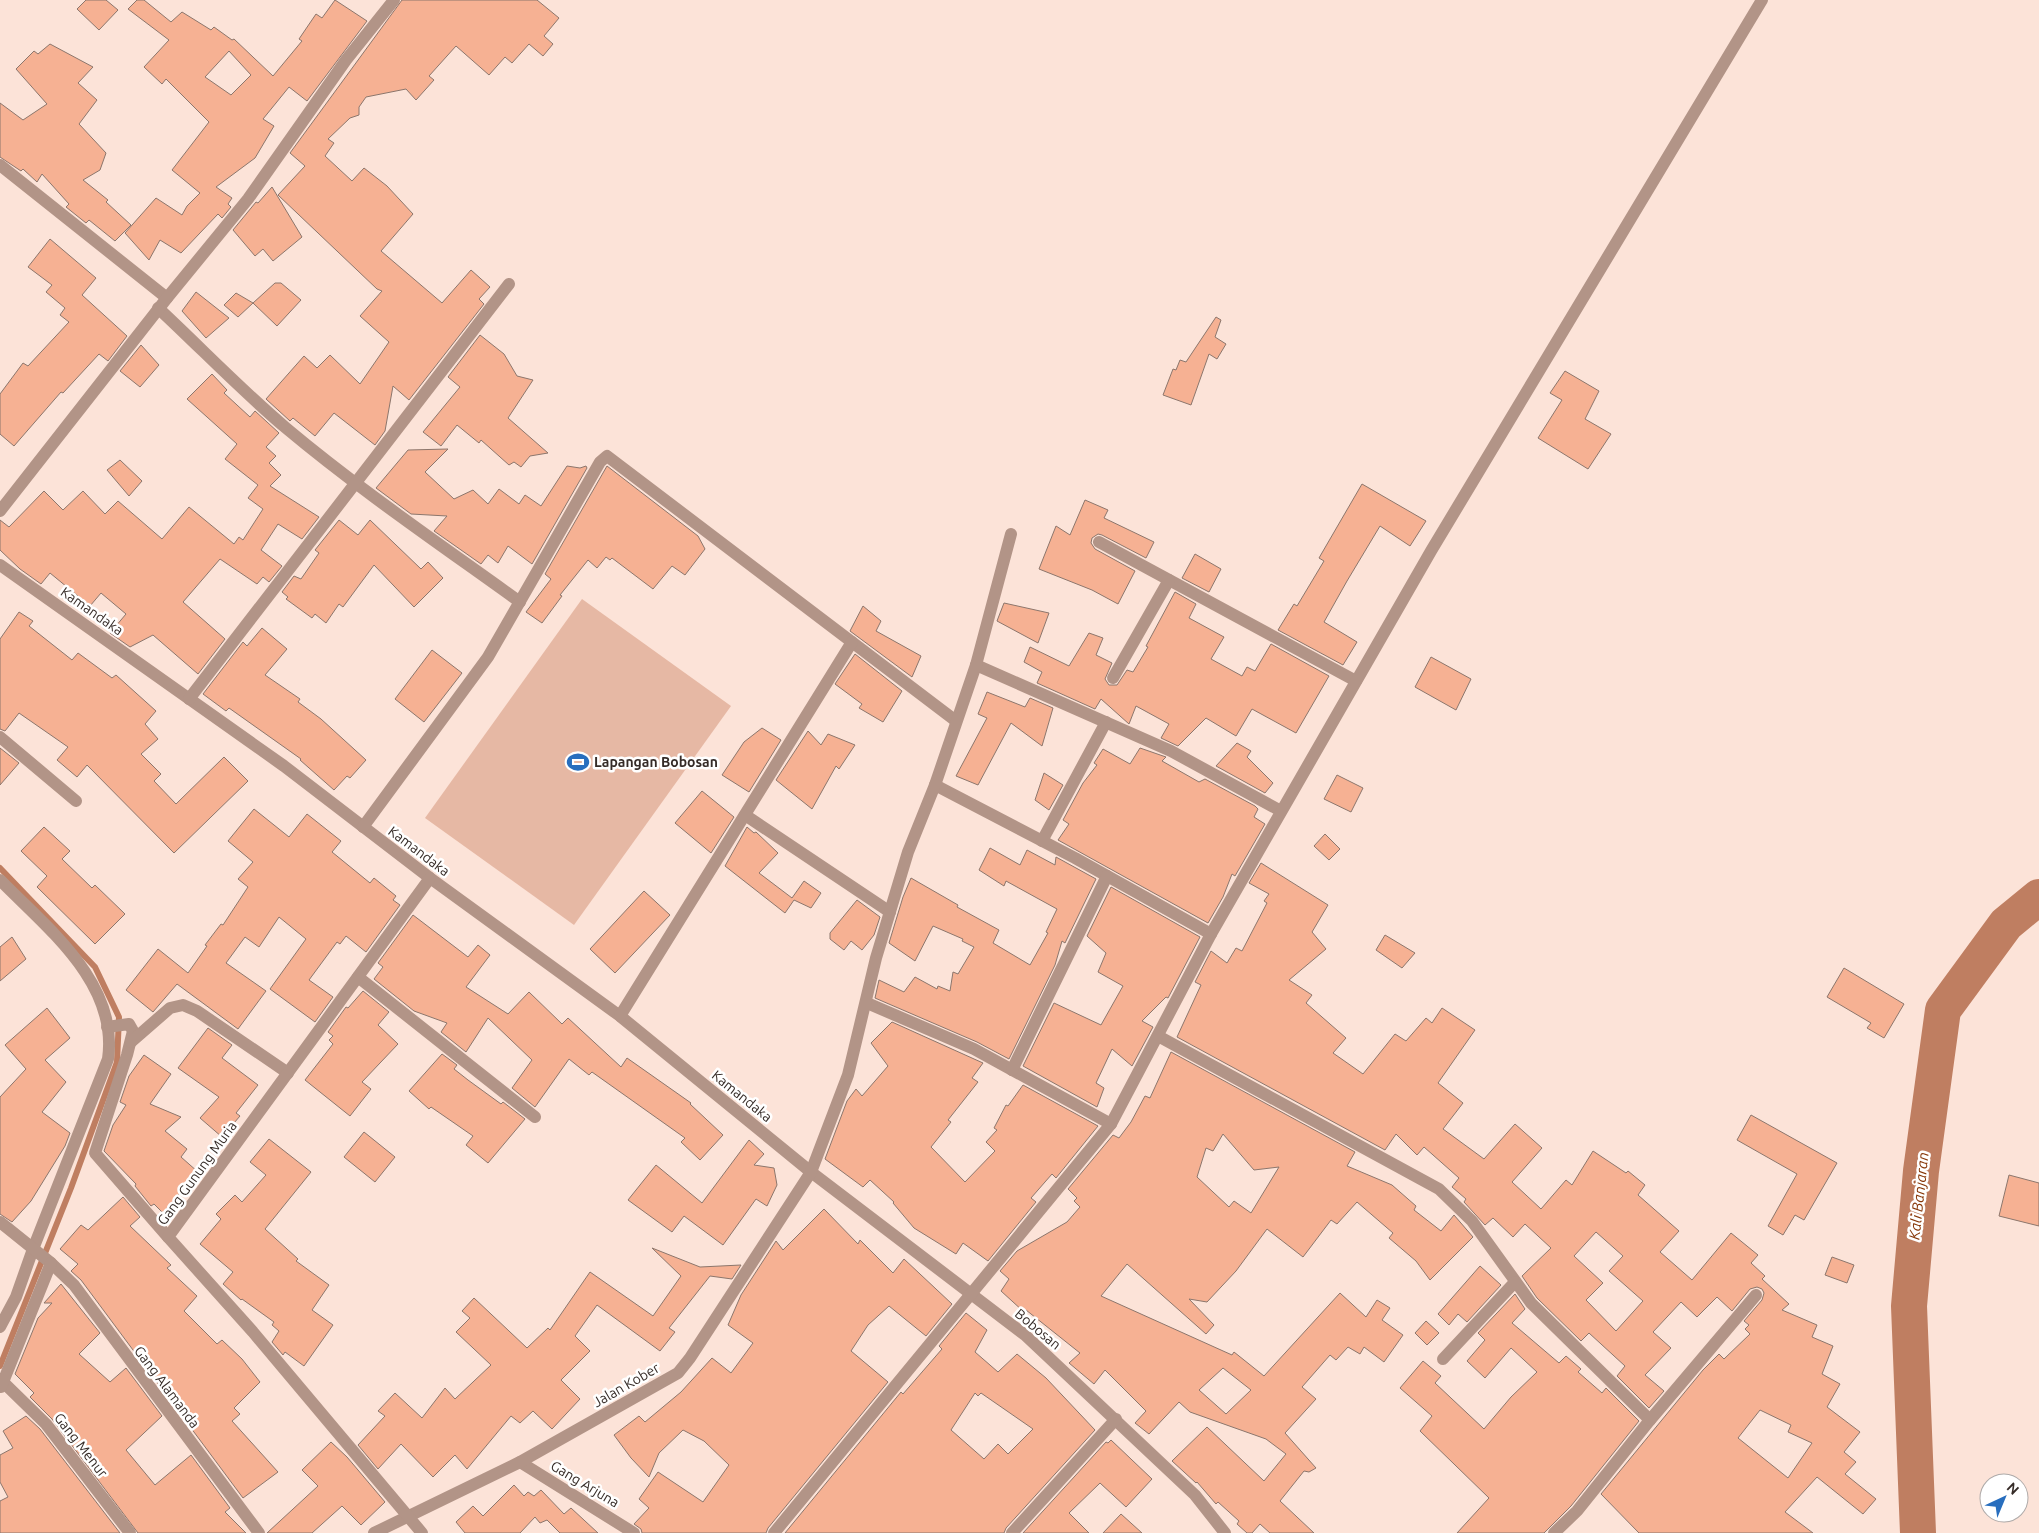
<svg xmlns="http://www.w3.org/2000/svg" width="2039" height="1533" viewBox="0 0 2039 1533" font-family="Ubuntu,sans-serif">
	<style>
		.green { fill: #e6b8a4 }
		.lines { fill: none; stroke-linecap: round; stroke-linejoin: round }
		.stream { stroke: #bf7e61; stroke-width: 6 }
		.river { stroke: #bf7e61; stroke-width: 36 }
		.building { fill: #f6b193; stroke: #8c766c; fill-rule: evenodd }
		.minor { stroke: #b29487; stroke-width: 12 }
		.labels { text-anchor: middle; stroke-width: 5; stroke-linejoin: round; paint-order: stroke }
		.street-label { font-size: 14px; fill: #352b27; stroke: #fff }
		.poi-label { font-size: 14px; font-weight: bold; fill: #352b27; stroke: #fff; text-anchor: start }
		.water-label { font-size: 15px; font-style: italic; fill: #863607; stroke: #fff }
	</style>
	<rect width="100%" height="100%" fill="#fce3d8"/>
	<!-- green -->
	<path class="green" d="M582,599L731,706L574,925L425,818Z"/>
	<g class="lines">
		<!-- stream -->
		<path class="stream" d="M0,868L95,967L119,1017L117,1062L71,1188L0,1366"/>
		<!-- river -->
		<path class="river" d="M1918,1533L1909,1306L1921,1171L1943,1010L2006,924L2039,897"/>
	</g>
	<!-- building -->
	<g class="building">
		<path d="M86,0H106L118,10L99,30L77,9Z"/>
		<path d="M137,0H144L171,22L182,12L211,30L214,27L232,40L234,39L273,76L302,41L299,39L316,14L322,18L335,0L367,21L307,101L289,87L263,119L274,126L255,158L216,187L232,198L228,204L231,207L222,218L218,214L181,253L160,240L149,260L125,233L156,198L182,215L187,206L200,193L172,170L209,122L166,79L162,84L144,67L169,40L128,9ZM229,51L251,75L231,95L205,77Z"/>
		<path d="M402,0H537L559,18L544,36L553,44L543,56L529,44L512,63L505,57L489,75L456,46L429,76L434,80L416,100L406,89L366,97L359,107V115L350,118L328,139L334,143L325,156L352,181L364,168L387,186L413,214L381,251L442,303L471,270L490,287L479,299L484,304L409,400L393,386L385,431L375,445L334,413L315,436L293,418L290,421L266,399L304,356L317,368L330,355L360,384L389,342L360,316L382,291L377,289L278,195L305,166L290,153Z"/>
		<path d="M50,44L93,67L78,83L97,100L79,124L106,153L100,170L83,180L108,200L106,202L131,225L115,241L89,220L86,223L66,207L69,204L42,174L37,182L23,169L21,171L0,157V103L23,120L47,104L16,69L34,51L38,54Z"/>
		<path d="M272,187L302,237L273,261L263,249L255,256L233,230L256,202L258,203Z"/>
		<path d="M50,239L96,278L82,295L127,336L108,361L99,354L63,393L61,392L14,446L0,434V394L23,363L28,366L69,322L60,315L65,308L46,292L52,285L28,267Z"/>
		<path d="M275,283H281L301,300L277,326L253,303Z"/>
		<path d="M196,292L229,318L206,338L182,311Z"/>
		<path d="M236,293L253,303L238,317L224,305Z"/>
		<path d="M1216,317L1221,320L1215,337L1226,344L1217,359L1209,354L1191,405L1163,395L1173,369L1176,370L1180,360L1186,362Z"/>
		<path d="M480,335L504,354L517,376L533,380L508,418L548,453L530,456L521,467L514,462L509,465L481,440L479,443L457,425L441,446L423,432L460,387L448,377Z"/>
		<path d="M141,345L159,365L140,387L120,371Z"/>
		<path d="M1565,371L1599,391L1585,419L1611,434L1588,469L1538,438L1562,400L1550,393Z"/>
		<path d="M212,374L227,390L224,393L250,417L255,411L279,433L266,447L276,456L269,463L281,475L270,486L319,517L302,539L278,524L261,550L282,566L269,582L263,577L257,584L220,559L183,602L225,639L198,674L153,635L130,647L110,633L126,614L101,593L90,606L50,573L41,584L20,569L0,550V520L9,527L44,491L63,510L83,491L105,514L118,501L162,539L189,507L234,544L239,537L243,540L263,509L248,498L258,485L225,459L237,444L187,399Z"/>
		<path d="M448,449L425,472L454,499L473,490L488,504L499,489L519,504L525,495L541,506L567,466L580,468L586,466L587,468L532,564L508,546L498,563L488,555L481,564L434,531L447,516L411,514L376,488L408,450Z"/>
		<path d="M120,460L142,481L129,496L107,470Z"/>
		<path d="M607,466L698,536L705,549L685,575L672,566L653,589L612,558L610,560L606,557L597,568L588,560L560,595L562,596L542,623L526,612L551,579L545,574Z"/>
		<path d="M1362,484L1426,521L1410,546L1380,526L1347,581L1324,622L1357,642L1343,665L1278,630L1294,604L1297,606L1324,561L1319,558Z"/>
		<path d="M1085,500L1108,510L1104,518L1154,542L1146,558L1102,535L1098,534L1092,538L1091,543L1095,549L1135,571L1118,604L1092,590L1039,569L1056,526L1070,535Z"/>
		<path d="M339,520L358,535L370,520L421,569L428,562L443,578L414,607L374,565L343,607L339,604L326,623L315,614L312,618L286,599L288,597L282,592L294,576L301,579L319,553L315,550Z"/>
		<path d="M1195,554L1221,569L1209,592L1182,578Z"/>
		<path d="M1175,592L1196,604L1189,618L1224,637L1211,659L1242,676L1247,667L1255,671L1271,644L1329,676L1296,733L1252,709L1236,736L1206,718L1178,746L1161,738L1169,724L1136,706L1129,724L1101,699L1095,709L1037,683L1042,672L1024,662L1030,647L1069,666L1089,633L1103,638L1096,655L1112,663L1105,679L1109,685H1117L1127,670L1133,672L1148,647L1146,646Z"/>
		<path d="M1004,603L1049,613L1038,643L997,621Z"/>
		<path d="M863,606L881,621L876,631L921,656L912,677L850,631Z"/>
		<path d="M19,612L33,621L29,626L72,660L78,653L112,678L116,675L156,711L145,724L158,739L141,754L161,774L154,781L176,804L224,757L248,781L174,853L87,765L77,777L57,760L68,747L19,713L5,731L0,729V639Z"/>
		<path d="M262,628L287,649L265,675L300,699L298,702L321,719L366,760L350,778L347,776L334,790L300,760L301,759L229,708L226,711L203,694L243,642L247,646Z"/>
		<path d="M432,650L462,673L424,722L395,699Z"/>
		<path d="M855,654L902,691L883,722L859,708L862,704L835,684Z"/>
		<path d="M1431,657L1471,679L1456,710L1415,687Z"/>
		<path d="M987,692L1025,707L1030,698L1053,708L1042,746L1011,723L978,785L956,776L987,718L978,714Z"/>
		<path d="M762,728L781,740L749,792L722,775L744,742Z"/>
		<path d="M808,731L821,745L828,734L855,745L839,769L836,766L812,809L776,780Z"/>
		<path d="M1237,743L1251,751L1247,757L1273,783L1265,793L1216,766Z"/>
		<path d="M0,748L19,763L0,785Z"/>
		<path d="M1140,748L1166,757L1162,761L1199,782L1205,779L1255,806L1258,809L1254,817L1265,824L1235,876L1232,874L1223,897L1208,923L1058,840L1069,824L1063,820L1083,783L1097,765L1094,763L1103,749L1130,764Z"/>
		<path d="M1044,773L1063,785L1049,810L1035,800Z"/>
		<path d="M1337,775L1363,788L1351,812L1324,799Z"/>
		<path d="M702,791L734,817L711,853L675,823Z"/>
		<path d="M254,809L289,837L307,814L341,841L332,852L370,883L374,878L396,896L393,900L400,905L366,952L346,936L340,944L337,942L309,980L333,997L315,1022L270,989L306,939L279,917L259,947L245,937L226,963L266,991L238,1029L177,984L153,1012L126,990L158,949L188,973L207,946L205,945L221,924L223,925L248,887L238,879L253,862L228,841Z"/>
		<path d="M44,827L70,851L62,859L92,888L95,885L125,914L95,944L37,887L47,876L21,851Z"/>
		<path d="M747,827L754,833L756,832L778,853L759,873L792,898L804,881L821,893L811,908L794,900L785,913L725,866Z"/>
		<path d="M1325,834L1340,849L1329,860L1314,846Z"/>
		<path d="M990,848L1020,865L1027,850L1055,865L1056,857L1096,879L1065,943L1062,941L1055,965L1009,1059L977,1042L875,998L879,980L904,992L915,977L937,989L938,986L950,991L953,972L958,974L974,947L962,941L963,939L933,926L915,961L889,943L903,897L911,878L958,905L957,907L999,930L993,943L1030,965L1048,933L1046,932L1057,909L1006,881L1004,886L979,870Z"/>
		<path d="M1261,863L1328,905L1312,932L1326,949L1289,980L1312,995L1306,1003L1346,1038L1333,1053L1363,1074L1395,1034L1406,1041L1426,1018L1432,1023L1442,1008L1475,1030L1438,1083L1463,1103L1443,1129L1484,1159L1515,1124L1542,1148L1512,1182L1541,1209L1566,1180L1572,1185L1593,1151L1626,1173L1628,1171L1645,1185L1638,1195L1679,1231L1660,1252L1692,1280L1731,1233L1758,1255L1751,1263L1765,1276L1762,1279L1789,1304L1782,1310L1817,1325L1812,1337L1833,1346L1822,1374L1840,1384L1827,1407L1860,1432L1844,1452L1856,1462L1845,1474L1876,1499L1863,1514L1817,1477L1785,1512L1813,1533H1639L1601,1494L1703,1370L1719,1354L1724,1359L1750,1334L1745,1329L1749,1325L1744,1321L1762,1300L1764,1293L1762,1289L1757,1287L1750,1289L1732,1311L1717,1297L1697,1317L1681,1302L1653,1332L1671,1348L1645,1375L1664,1391L1649,1408L1617,1376L1625,1366L1589,1333L1581,1341L1537,1298L1522,1276L1551,1248L1525,1224L1513,1237L1493,1218L1485,1225L1464,1202L1466,1199L1452,1187L1459,1178L1424,1147L1417,1155L1396,1134L1385,1150L1177,1037L1201,985L1195,982L1211,951L1227,963L1236,948L1242,951L1267,903L1264,901L1269,894L1249,883ZM1596,1232L1623,1256L1609,1271L1643,1301L1616,1331L1586,1300L1603,1283L1574,1256ZM1760,1410L1791,1425L1788,1432L1812,1443L1788,1478L1738,1438Z"/>
		<path d="M1111,887L1200,937L1168,998L1166,997L1142,1021L1153,1027L1132,1066L1112,1049L1096,1083L1104,1088L1097,1107L1023,1066L1054,1003L1101,1025L1123,986L1098,972L1106,953L1087,936Z"/>
		<path d="M644,891L670,915L615,973L590,949Z"/>
		<path d="M857,900L880,917L874,935L862,950L851,941L844,950L830,939V933Z"/>
		<path d="M413,915L468,957L478,945L490,955L466,987L508,1014L529,992L562,1024L568,1018L621,1067L627,1058L691,1103L690,1104L723,1135L700,1160L681,1142L685,1138L592,1072L589,1075L569,1059L535,1107L512,1088L532,1060L488,1018L466,1052L441,1032L447,1023L414,1011L374,979L383,967L378,963Z"/>
		<path d="M1385,935L1415,953L1402,968L1376,950Z"/>
		<path d="M12,937L26,959L0,981V947Z"/>
		<path d="M1844,968L1904,1004L1884,1038L1867,1028L1871,1023L1827,997Z"/>
		<path d="M363,991L389,1012L378,1025L398,1044L362,1082L371,1089L350,1116L305,1080L333,1044L329,1040L333,1036L328,1032L346,1007L348,1008Z"/>
		<path d="M47,1008L70,1038L45,1060L66,1082L42,1112L70,1133L65,1146L31,1201L12,1222L0,1214V1097L26,1069L5,1045Z"/>
		<path d="M892,1022L983,1063L972,1078L978,1082L948,1120L951,1122L931,1147L965,1182L995,1151L986,1142L997,1130L994,1128L1006,1105L1008,1106L1023,1085L1098,1126L1056,1178L1052,1174L1031,1198L1036,1202L988,1261L963,1243L956,1254L914,1228L893,1203L894,1202L870,1180L863,1187L825,1159L847,1101L856,1089L862,1096L888,1066L871,1043Z"/>
		<path d="M208,1028L232,1045L222,1058L258,1085L236,1113L240,1116L222,1137L200,1118L219,1097L178,1068Z"/>
		<path d="M1171,1052L1355,1152L1347,1166L1392,1185L1416,1206L1414,1210L1441,1231L1454,1215L1473,1237L1430,1280L1416,1261L1389,1238L1393,1233L1357,1202L1337,1224L1331,1220L1303,1257L1267,1229L1236,1271L1207,1302L1189,1299L1214,1325L1206,1334L1127,1264L1101,1296L1232,1355L1234,1352L1264,1376L1340,1293L1366,1317L1377,1300L1390,1308L1382,1320L1403,1335L1384,1362L1364,1347L1360,1354L1348,1347L1336,1360L1330,1355L1302,1387L1316,1399L1285,1433L1316,1468L1309,1472L1304,1471L1280,1501L1314,1533H1270L1260,1524L1252,1533H1247L1237,1524L1239,1521L1218,1502L1216,1504L1197,1482L1196,1483L1172,1461L1207,1427L1264,1481L1286,1454L1266,1439L1190,1412L1179,1402L1149,1434L1135,1423L1146,1411L1105,1370L1094,1384L1069,1363L1080,1353L1026,1310L1024,1312L1001,1291L1009,1279L1000,1271L1017,1251L1067,1222L1080,1207L1074,1201L1077,1198L1068,1189L1113,1135L1119,1138L1131,1122L1145,1096L1150,1098ZM1223,1134L1254,1170L1279,1167L1251,1213L1234,1201L1229,1207L1197,1177L1206,1148L1213,1151ZM1223,1368L1251,1390L1226,1414L1199,1390Z"/>
		<path d="M442,1054L457,1065L454,1069L468,1080L501,1104L503,1102L525,1119L488,1163L466,1145L473,1136L431,1107L429,1109L409,1091Z"/>
		<path d="M144,1055L171,1074L150,1104L181,1117L165,1131L187,1149L181,1157L198,1172L163,1213L154,1204L151,1206L135,1186L136,1184L104,1151L113,1125L126,1105L120,1102L129,1076Z"/>
		<path d="M1751,1115L1837,1163L1804,1220L1795,1215L1783,1235L1768,1226L1797,1174L1737,1140Z"/>
		<path d="M364,1132L395,1157L375,1182L344,1157Z"/>
		<path d="M269,1139L311,1172L265,1229L298,1259L296,1261L329,1285L312,1310L333,1325L304,1366L285,1352L283,1355L272,1342L279,1331L272,1325L274,1322L242,1299L241,1300L223,1284L233,1272L200,1244L221,1219L216,1214L235,1195L242,1202L266,1175L250,1162Z"/>
		<path d="M749,1140L764,1154L754,1165L774,1168L777,1185L767,1206L756,1199L723,1245L684,1216L672,1232L628,1200L656,1165L702,1203Z"/>
		<path d="M2009,1175L2039,1183V1226L1999,1216Z"/>
		<path d="M123,1197L140,1217L130,1226L171,1265L167,1268L197,1296L184,1311L217,1344L222,1340L242,1359L260,1382L234,1408L240,1414L232,1421L278,1472L243,1498L81,1280L71,1271L78,1264L60,1249L81,1225L88,1230Z"/>
		<path d="M824,1209L858,1244L860,1240L893,1273L904,1259L952,1304L926,1336L889,1306L868,1325L851,1351L888,1382L768,1528L766,1533H642L641,1529L634,1524L649,1508L639,1499L658,1472L703,1502L729,1465L704,1441L683,1430L659,1453L649,1477L631,1458L614,1435L639,1416L645,1422L681,1392L712,1358L731,1373L753,1343L728,1325L741,1295L776,1241L783,1250Z"/>
		<path d="M652,1248L700,1267L741,1265L732,1279L710,1276L669,1328L675,1332L660,1351L597,1305L575,1336L590,1351L561,1380L580,1399L552,1429L533,1411L520,1423L511,1416L467,1469L455,1455L433,1477L401,1444L378,1469L358,1445L385,1416L378,1411L395,1393L422,1418L445,1388L455,1399L491,1365L456,1332L470,1318L462,1311L474,1298L527,1348L548,1328L550,1330L590,1272L653,1316L681,1276Z"/>
		<path d="M1832,1257L1854,1265L1847,1283L1825,1275Z"/>
		<path d="M1480,1266L1501,1285L1467,1322L1458,1314L1449,1325L1438,1314Z"/>
		<path d="M61,1284L100,1333L79,1354L110,1382L126,1368L162,1416L126,1450L155,1485L191,1455L230,1508L225,1512L246,1533H138L52,1419L30,1397L34,1393L15,1374L38,1318L52,1303H44Z"/>
		<path d="M1515,1294L1525,1309L1512,1323L1559,1363L1566,1356L1581,1369L1578,1372L1602,1393L1606,1388L1639,1421L1571,1506L1544,1533H1457L1489,1498L1420,1431L1432,1416L1400,1388L1423,1361L1441,1376L1435,1383L1484,1429L1511,1397L1537,1372L1511,1348L1485,1378L1467,1361L1485,1340L1478,1333Z"/>
		<path d="M966,1313L987,1330L975,1352L998,1372L1017,1354L1046,1378L1095,1430L1006,1528L1004,1533H785L901,1392L903,1394L942,1349L939,1346ZM975,1393L978,1396L981,1393L1033,1429L1008,1454L998,1444L984,1459L951,1430Z"/>
		<path d="M1426,1321L1439,1333L1427,1345L1415,1333Z"/>
		<path d="M26,1416L40,1429L120,1533H0V1501L8,1497L0,1482V1455L13,1448L3,1431Z"/>
		<path d="M1111,1440L1152,1479L1126,1507L1100,1483L1069,1513L1089,1533H1023L1106,1442L1108,1443Z"/>
		<path d="M331,1442L347,1457L385,1502L361,1525L342,1506L312,1533H267L318,1486L302,1470Z"/>
		<path d="M514,1485L524,1496L528,1492L534,1496L541,1490L564,1514L571,1508L598,1533H560L547,1520L540,1523L535,1517L520,1533H465L456,1522L473,1506L483,1516Z"/>
		<path d="M1121,1514L1142,1533H1103Z"/>
	</g>
	<g class="lines">
		<!-- minor -->
		<g class="minor">
			<path d="M0,165L167,298"/>
			<path d="M158,308C201,348 241,390 286,428C360,490 441,545 520,602"/>
			<path d="M0,511L167,298L248,199L346,60L394,0"/>
			<path d="M1099,542L1356,681"/>
			<path d="M0,565L284,766L430,878L620,1016L811,1172L1025,1335L1195,1495L1225,1533"/>
			<path d="M976,665L1171,751L1281,811"/>
			<path d="M1113,678L1169,580"/>
			<path d="M189,699L509,284"/>
			<path d="M0,737L76,801"/>
			<path d="M935,785L1075,858L1211,934"/>
			<path d="M745,815L890,912"/>
			<path d="M363,827L488,657L600,462L607,456L956,721"/>
			<path d="M1042,841L1106,722"/>
			<path d="M0,880C47,928 119,983 108,1059L33,1249L16,1297L0,1327"/>
			<path d="M358,977L535,1117"/>
			<path d="M867,1003L974,1049L1111,1124"/>
			<path d="M620,1016L852,642"/>
			<path d="M107,1027L129,1024L133,1031L127,1055L95,1153L168,1237"/>
			<path d="M1158,1036L1439,1189L1472,1221L1531,1303L1650,1420L1577,1511L1554,1533"/>
			<path d="M131,1042L170,1008L183,1005L197,1011L288,1073"/>
			<path d="M1012,1070L1107,876"/>
			<path d="M0,1222L51,1263L74,1285L259,1533"/>
			<path d="M1443,1359L1515,1282"/>
			<path d="M0,1379L46,1424L130,1533"/>
			<path d="M1,1387L51,1263"/>
			<path d="M1650,1420L1756,1295"/>
			<path d="M520,1462L634,1533"/>
			<path d="M374,1533L520,1462L678,1373L690,1358L811,1172L848,1075L876,958L908,852L935,785L976,665L1011,534"/>
			<path d="M422,1533L253,1332L168,1237L430,878"/>
			<path d="M774,1533L1111,1124L1211,934L1431,551L1762,0"/>
			<path d="M1012,1533L1116,1419"/>
		</g>
	</g>
	<!-- icons -->
	<defs>
		<g id="stadium-bare" transform="scale(1.725)"><path d="M0-5a6.5 5 0 1 0 0 10a6.5 5 0 1 0 0-10ZM-3.5-1.8h7v3.6h-7Z" fill="#286ebe" stroke="#fff" stroke-width="2.5" paint-order="stroke"/></g>
	</defs>
	<g fill-rule="evenodd">
		<use href="#stadium-bare" x="578" y="762"/>
	</g>
	<g class="labels">
		<!-- street labels -->
		<g class="street-label">
			<text transform="translate(92 611) rotate(35)" y="5">Kamandaka</text>
			<text transform="translate(419 851) rotate(37)" y="5">Kamandaka</text>
			<text transform="translate(742 1096) rotate(39)" y="5">Kamandaka</text>
			<text transform="translate(197 1173) rotate(-54)" y="5">Gang Gunung Muria</text>
			<text transform="translate(1038 1329) rotate(40)" y="5">Bobosan</text>
			<text transform="translate(626 1385) rotate(-30)" y="5">Jalan Kober</text>
			<text transform="translate(167 1387) rotate(53)" y="5">Gang Alamanda</text>
			<text transform="translate(81 1445) rotate(52)" y="5">Gang Menur</text>
			<text transform="translate(585 1484) rotate(31)" y="5">Gang Arjuna</text>
		</g>
		<!-- poi labels -->
		<g class="poi-label">
			<text x="594" y="767">Lapangan Bobosan</text>
		</g>
		<!-- water labels -->
		<g class="water-label">
			<text transform="translate(1919 1196) rotate(-84)" y="5">Kali Banjaran</text>
		</g>
	</g>
	<!-- north arrow -->
	<g transform="translate(2004 1498) rotate(44)"><circle r="24" fill="#ffffff" stroke="#aeaaa9"/>
	<path d="M0-4L9 19L0 12L-9 19Z" fill="#286ebe"/>
	<text y="-8" font-size="14" font-weight="bold" text-anchor="middle" fill="#352b27">N</text>
	</g>
</svg>
